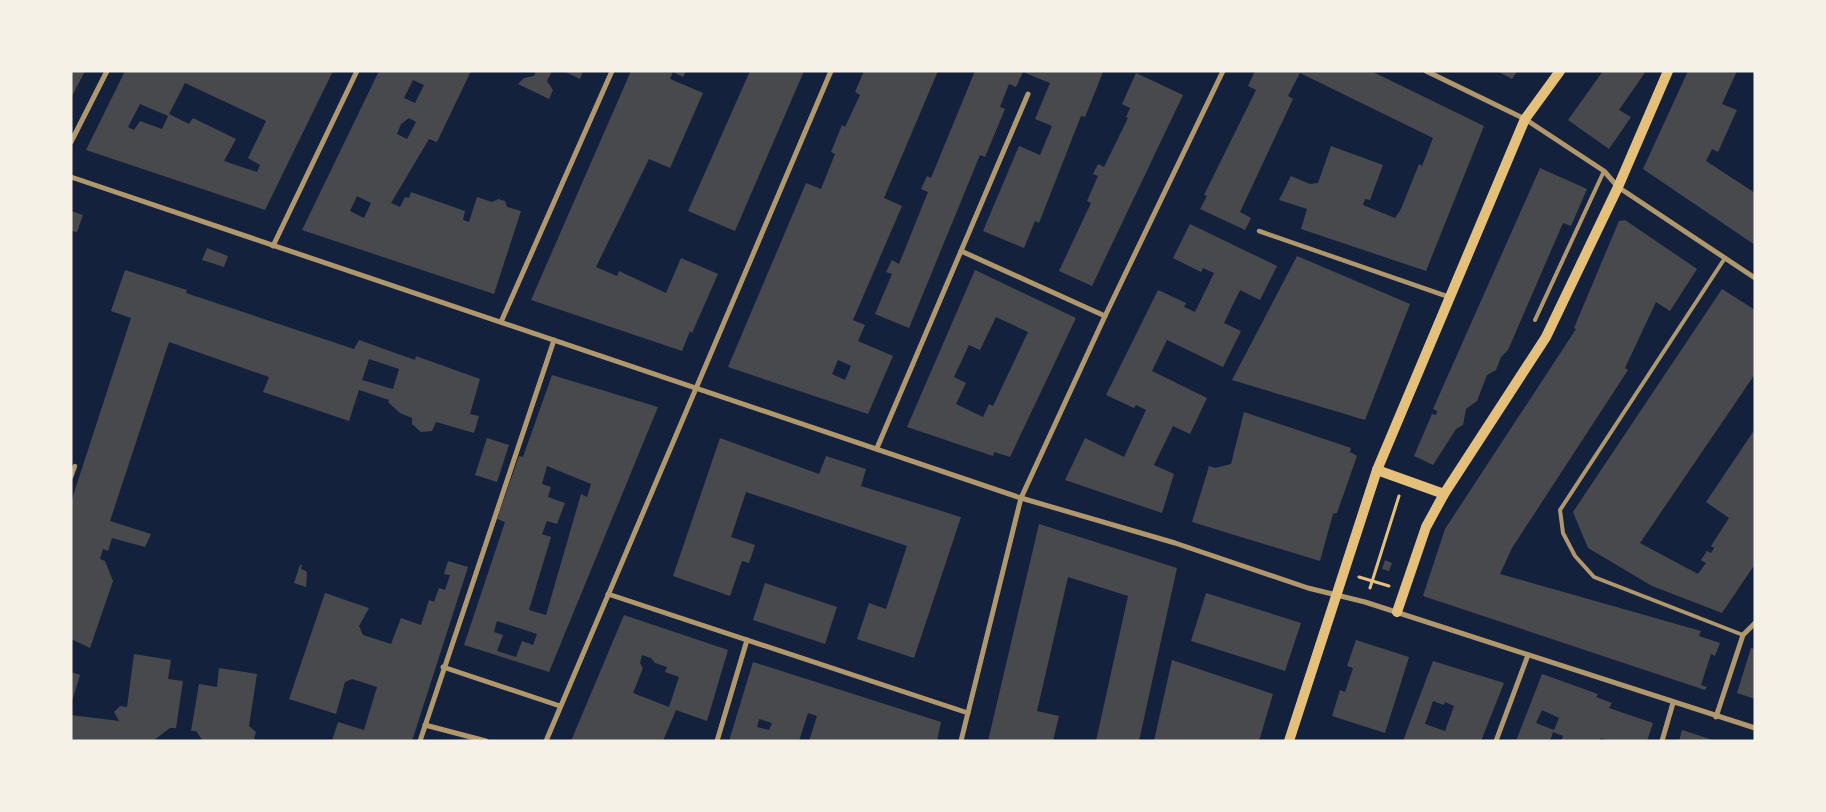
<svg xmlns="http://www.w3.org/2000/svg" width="1826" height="812" viewBox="0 0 1826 812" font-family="'IBM Plex Sans',sans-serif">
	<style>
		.building { fill: #48494c; fill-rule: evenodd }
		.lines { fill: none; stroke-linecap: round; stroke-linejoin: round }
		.path { stroke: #e5c07b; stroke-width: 3 }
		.service { stroke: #b1986c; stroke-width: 4 }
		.pedestrian { stroke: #b1986c; stroke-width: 4.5 }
		.minor { stroke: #b1986c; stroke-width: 5 }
		.secondary { stroke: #e5c07b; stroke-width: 10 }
	</style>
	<rect width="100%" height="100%" fill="#14213d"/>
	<!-- building -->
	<g class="building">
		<path d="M71,71H85L71,98Z"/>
		<path d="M125,71H333L265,210L86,150ZM185,83L266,121L248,158L260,165L257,172L224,161L236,139L193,118L189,124L169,114ZM140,104L168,116L162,129L140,121L134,130L128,127Z"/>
		<path d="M379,71H471L437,142L429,139L391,203L400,207L405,197L409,198L411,192L465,211L463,220L469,222L477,197L492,202L498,199L505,201L507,207L521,211L494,294L302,230ZM413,80L424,85L415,103L404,98ZM409,118L416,122L407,139L397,134L401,124ZM357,196L371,203L364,218L350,211Z"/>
		<path d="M536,71H552L547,81L553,90L549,99L518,84L524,78L534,76Z"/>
		<path d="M564,71H583L580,79Z"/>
		<path d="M631,71H686L683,77L673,72L670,79L703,93L670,168L649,159L596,267L617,276L619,271L666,293L681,258L718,274L692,333L690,331L682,351L531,300Z"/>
		<path d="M750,71H804L735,231L688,211Z"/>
		<path d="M864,71H938L884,198L902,206L853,320L865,325L858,341L893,356L868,414L728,367L806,183L821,189L835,154L831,152L842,125L845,127L860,95L855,92ZM838,360L851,366L845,380L832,374Z"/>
		<path d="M975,71L1103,72L1085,117L1081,116L1039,223L1035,221L1024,248L983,231L1019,146L1040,155L1052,126L1035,119L1050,83L1023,72L1016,87L1009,84L1000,107L1005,109L985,157L980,155L909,328L875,314L892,274L886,272L892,260L899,264L928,192L921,189L927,176L931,178Z"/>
		<path d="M1255,71H1371L1484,126L1426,271L1301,229L1307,209L1279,200L1291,176L1310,184L1318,183L1331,146L1383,165L1370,200L1365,199L1363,205L1395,218L1401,209L1419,164L1422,166L1433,138L1300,73L1288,96L1293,99L1240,212L1251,218L1245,230L1200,209L1207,196L1204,195L1256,90L1248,86Z"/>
		<path d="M1497,71H1517L1512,79Z"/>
		<path d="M1603,71H1646L1619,110L1631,117L1609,149L1568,120Z"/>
		<path d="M1688,71H1737L1722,104L1737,110L1718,152L1712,149L1706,161L1755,193V245L1643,169Z"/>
		<path d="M1136,73L1183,95L1092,286L1059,271L1091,203L1087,201L1098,176L1093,174L1098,164L1104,167L1128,118L1126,117L1130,108L1122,104Z"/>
		<path d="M1540,168L1587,189L1571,226L1563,223L1508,350L1501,357L1496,370L1487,375L1477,401L1466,409L1463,425L1456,429L1433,465L1414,456L1432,414L1436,415L1437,411L1433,409Z"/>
		<path d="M71,211L83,215L77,232L71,231Z"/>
		<path d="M1625,220L1697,269L1670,311L1656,302L1625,368L1628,370L1512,548L1500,574L1701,631L1699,636L1720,643L1715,656L1711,654L1701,685L1707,687L1705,690L1423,596L1445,529L1576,329L1574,328L1619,221Z"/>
		<path d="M1190,224L1277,266L1260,300L1240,290L1224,323L1241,331L1223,367L1167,340L1152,371L1207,398L1190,434L1173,426L1154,465L1174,474L1162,513L1065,480L1085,438L1124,457L1146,410L1136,405L1134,408L1106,395L1158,290L1186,303L1184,307L1195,312L1214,273L1203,268L1201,272L1173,258Z"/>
		<path d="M207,248L228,256L224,267L202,260Z"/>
		<path d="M1297,256L1410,304L1365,420L1232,380Z"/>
		<path d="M125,270L187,290L186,293L354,349L359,340L415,360L416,356L480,379L470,414L479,416L474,433L436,422L432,431L421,432L412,424V418L400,413L388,402L389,400L359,390L349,421L263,392L269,377L169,342L110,521L151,534L145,547L112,538L108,551L103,549L100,559L105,561L113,581L90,648L71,639V502L131,318L111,311ZM369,359L399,369L393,389L362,380Z"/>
		<path d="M975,270L1076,318L1010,457L994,452L993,456L907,427ZM996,317L1028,332L993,406L989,404L983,417L956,404L966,383L954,377L969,345L980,350Z"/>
		<path d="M1722,289L1755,310V374L1640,543L1698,574L1706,563L1701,560L1707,551L1711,553L1714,548L1711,546L1729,518L1706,502L1755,429V564L1722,613L1652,586L1588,548L1573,512Z"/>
		<path d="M552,375L658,407L549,672L464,645L505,522L497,519L519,456L523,457ZM547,466L591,484L587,497L581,494L546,615L529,610L551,537L542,534L547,521L557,524L565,503L548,497L551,487L542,484ZM497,621L537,634L533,645L522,641L516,657L497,651L503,635L494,632Z"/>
		<path d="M1244,412L1351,448L1350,452L1357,456L1337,513L1333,514L1320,561L1192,522L1209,466L1215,468L1231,464Z"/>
		<path d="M487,438L509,445L497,482L475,475Z"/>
		<path d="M720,438L819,474L826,456L866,469L861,486L961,517L914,658L857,639L869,603L886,609L907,546L746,492L731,537L755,545L749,563L742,561L730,596L673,576Z"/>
		<path d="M1039,524L1177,568L1139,741H1096L1128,596L1068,577L1037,711L1059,716L1053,741H988Z"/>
		<path d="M1385,560L1392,563L1389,571L1382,569Z"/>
		<path d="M448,561L468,567L412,741H332L338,722L364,730L377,687L352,679L345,682L336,714L289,699L325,593L369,608L359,626L363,635L391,644L401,618L421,625L429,600L434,602L439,588L445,590L450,575L444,574Z"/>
		<path d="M300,565H302L301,569L306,571L307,574L306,587L294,583Z"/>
		<path d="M765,583L837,607L825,644L753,620Z"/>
		<path d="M1206,593L1301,623L1285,671L1191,641Z"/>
		<path d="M624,615L728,650L707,721L676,710L663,741H571ZM642,655L651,658L655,663L667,667L665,672L679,677L669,707L633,693L643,668L640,663Z"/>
		<path d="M1356,640L1409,657L1385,733L1332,716L1340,690L1345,692L1353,668L1347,666Z"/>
		<path d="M1751,648L1755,649V699L1737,693Z"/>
		<path d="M134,654L171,660L168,679L183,681L176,728H170L153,741H71V715L119,721L114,712L120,706L127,707Z"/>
		<path d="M1172,660L1273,694L1259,741H1154Z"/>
		<path d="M1433,661L1504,683L1481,741H1403ZM1433,701L1444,705L1445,702L1454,706L1445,731L1425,724Z"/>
		<path d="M753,662L941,722L937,741H809L817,716L808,713L799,741H729ZM759,719L772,723L769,730L757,727Z"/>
		<path d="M219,668L257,674L249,726L256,732L254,739L261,741H203L196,731H191L199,684L217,687Z"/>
		<path d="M71,672L80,675L72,701H71Z"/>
		<path d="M1542,674L1598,694L1596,697L1612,703L1609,708L1653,723L1647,741H1608L1601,738L1600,741H1561L1563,736L1553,732L1550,741H1516ZM1542,710L1559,718L1554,730L1536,723Z"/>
		<path d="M1682,730L1713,740V741H1679Z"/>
	</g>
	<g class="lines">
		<!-- path -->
		<g class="path">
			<path d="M1359,577L1389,586"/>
			<path d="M1370,588L1399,496"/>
		</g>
		<!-- service -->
		<g class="service">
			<path d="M1725,258L1560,510L1563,533L1575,556L1594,577L1743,635"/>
			<path d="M1535,320L1604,171"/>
		</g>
		<!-- pedestrian -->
		<g class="pedestrian">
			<path d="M1259,231L1449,297"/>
			<path d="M71,477L75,466"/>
		</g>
		<!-- minor -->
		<g class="minor">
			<path d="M1426,71L1525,119L1604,171L1618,187L1755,278"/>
			<path d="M71,142L107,71"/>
			<path d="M71,177L1021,498L1175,543L1308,588L1365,602L1755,728"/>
			<path d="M273,246L357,71"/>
			<path d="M961,251L1105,316"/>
			<path d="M501,322L612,71"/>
			<path d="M877,448L1028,94"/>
			<path d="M608,594L968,713"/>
			<path d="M443,667L560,706"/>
			<path d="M1716,717L1743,635L1755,623"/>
			<path d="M425,725L486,741"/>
			<path d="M420,741L554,340"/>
			<path d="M546,741L831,71"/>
			<path d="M717,741L747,640"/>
			<path d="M961,741L1021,498L1105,316L1223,71"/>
			<path d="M1496,741L1528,655"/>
			<path d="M1662,741L1673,703"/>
		</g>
		<!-- secondary -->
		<g class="secondary">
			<path d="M1377,470L1444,494"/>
			<path d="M1397,612L1426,527L1444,494L1546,337L1618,187L1668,71"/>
			<path d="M1289,741L1377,470L1525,119L1560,71"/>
		</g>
	</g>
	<!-- border -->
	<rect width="1826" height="812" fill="none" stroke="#f6f1e7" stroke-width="145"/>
</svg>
